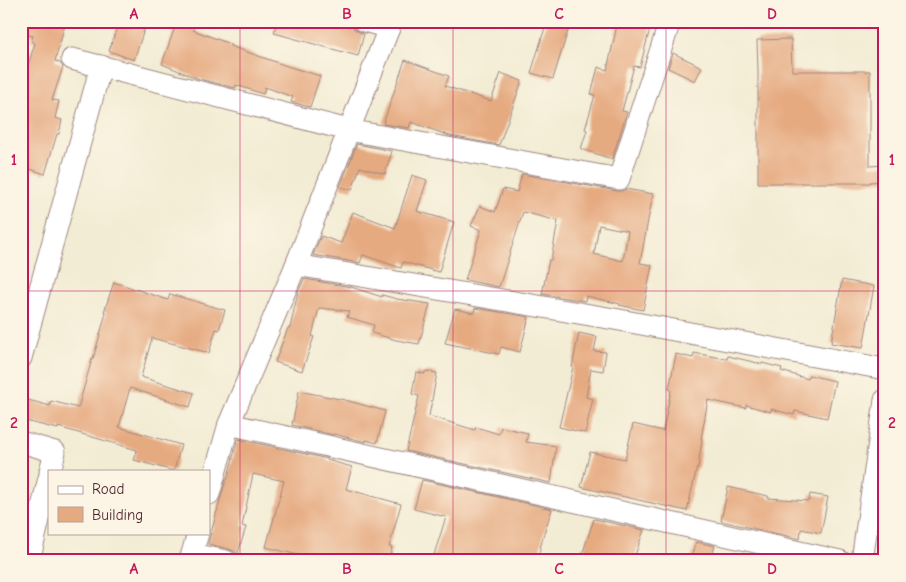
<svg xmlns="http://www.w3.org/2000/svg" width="906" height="582" viewBox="0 0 906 582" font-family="'Comic Neue',sans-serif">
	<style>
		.building { fill: #e6aa81; fill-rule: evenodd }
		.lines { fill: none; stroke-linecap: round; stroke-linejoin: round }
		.minor-casing { stroke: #9e8680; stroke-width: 23 }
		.minor { stroke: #fff; stroke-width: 21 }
		.grid { fill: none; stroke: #c2185b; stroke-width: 1; stroke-opacity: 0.55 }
		.neatline { fill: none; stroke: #c2185b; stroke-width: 2 }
		.grid-label { font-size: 16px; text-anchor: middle; font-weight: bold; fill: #c2185b }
	</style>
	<rect width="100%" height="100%" fill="#fcf5e5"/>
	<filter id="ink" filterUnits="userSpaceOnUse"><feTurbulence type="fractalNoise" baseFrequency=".02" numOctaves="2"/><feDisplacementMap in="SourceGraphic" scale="10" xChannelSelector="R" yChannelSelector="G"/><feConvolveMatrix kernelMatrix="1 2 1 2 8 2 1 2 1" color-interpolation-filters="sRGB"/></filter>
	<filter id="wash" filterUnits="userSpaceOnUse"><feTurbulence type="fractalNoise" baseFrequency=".0096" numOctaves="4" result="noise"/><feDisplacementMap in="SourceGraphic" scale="20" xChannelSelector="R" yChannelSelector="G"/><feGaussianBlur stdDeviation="1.12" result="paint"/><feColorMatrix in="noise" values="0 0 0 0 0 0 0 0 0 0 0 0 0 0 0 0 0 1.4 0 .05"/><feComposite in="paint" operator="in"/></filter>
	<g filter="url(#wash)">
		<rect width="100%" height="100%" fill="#f3ecd4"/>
		<g id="blocks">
			<!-- building -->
			<g class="building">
				<path d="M21,21H66L55,61L60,63L63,67L52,100L59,101L55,118L62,120L59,134H57L45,174L21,166V87L35,43L31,41L33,36L21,33Z"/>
				<path d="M119,21H147L134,60L109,51Z"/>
				<path d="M177,21H196L193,30L230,44V46L287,66L320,76L310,107L291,102L293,97L265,87L263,94L236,85L235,88L199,79L162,64Z"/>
				<path d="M277,21H339L352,25L355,30L364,34L358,56L274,33Z"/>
				<path d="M547,21H571L553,79L531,73Z"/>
				<path d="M618,21H652L640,67L634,66L622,111L627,112L612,159L581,149L587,130L585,129L595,95L591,94L598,67L607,70Z"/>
				<path d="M791,39L792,71H870V166L885,165V181L870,182V183H758V71L757,40Z"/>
				<path d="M673,53L702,67L695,81L668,68Z"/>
				<path d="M405,60L449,76L445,86L491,101L501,73L522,81L499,145L450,136L411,122L409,128L383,124Z"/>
				<path d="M357,144L392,151L385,174L360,167L352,190L340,187Z"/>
				<path d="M522,174L617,191H622L626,189L653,194L640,263L652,265L643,310L619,305L620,304L586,296L585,301L542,294L549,260H551L558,221L523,212L499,287L465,280L481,230L471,226L480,206L495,212L503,189L517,192ZM599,225L628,231L623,261L594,254Z"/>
				<path d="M412,175L427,180L417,211L454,222L439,272L403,262L401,268L363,255L360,263L313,255L321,236L341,243L353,212L395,228Z"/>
				<path d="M304,279L351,287L382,297V295L397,299L430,304L419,344L396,340L372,333L374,325L347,317L349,311L319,308L312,336L314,337L302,371L275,362L288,328H290L298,292Z"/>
				<path d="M842,280L874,286L863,348L831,343Z"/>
				<path d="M114,282L168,300L170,294L225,310L219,330L216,329L209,353L152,338L141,377L194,393L190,407L130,388L119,427L181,445L174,471L134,460L137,450L58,427V429L21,420V398L50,406L51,401L78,408L92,359H93L106,313L104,312Z"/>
				<path d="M475,308L529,317L520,352L501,347L499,354L445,343L455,309L474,313Z"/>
				<path d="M579,333L597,337L594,351L606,352L603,371L591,369L586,397L593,399L585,433L559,427L573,367H572Z"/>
				<path d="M694,353L727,359L728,356L762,364V363L782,368L781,371L808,379L809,375L835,381L827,418L795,411L794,415L771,409V412L746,405V408L708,400L701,439H702L698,468L697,467L687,511L581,487L590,452L625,459L633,424L663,431L671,390L669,389L676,354L693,358Z"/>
				<path d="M425,371L437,373L429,416L475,430L476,427L499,434L501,427L528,433L526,442L556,446L551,483L406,451L419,396L412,394L416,372L425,374Z"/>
				<path d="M299,391L345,400L385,411L377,443L366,440V442L334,434V435L292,425Z"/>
				<path d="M238,439L328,459L327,460L352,467L346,489L401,504L389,547H392L389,561H349L312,553L310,558L266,547L284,481L253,474L242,526L246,527L237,556L234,551L229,549L208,544L220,500L226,480H227Z"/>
				<path d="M422,480L552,509L544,533L537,561H432L446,517L414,509Z"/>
				<path d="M728,487L768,496V498L809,501L810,494L828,497L821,533L801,529L800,539L721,521Z"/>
				<path d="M594,519L644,530L633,561H580Z"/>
				<path d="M696,542L715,546L710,561H690Z"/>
			</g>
		</g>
	</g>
	<g filter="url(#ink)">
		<use href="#blocks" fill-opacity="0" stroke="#9e8680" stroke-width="1"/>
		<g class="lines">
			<!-- minor casing -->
			<g class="minor-casing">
				<g id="minor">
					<path d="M364,21L389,28"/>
					<path d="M72,59L348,130L619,179L670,21"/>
					<path d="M296,265L389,28L390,21"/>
					<path d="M21,358L101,66"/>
					<path d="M229,424L296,265L614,319L885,369"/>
					<path d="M21,442L55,452L50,471"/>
					<path d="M209,494L229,424L840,561"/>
					<path d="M192,554L198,533"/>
					<path d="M29,561L49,478"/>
					<path d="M190,561L192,554L226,561"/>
					<path d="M862,561L885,400"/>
				</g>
			</g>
			<!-- minor -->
			<use href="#minor" class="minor"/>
		</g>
	</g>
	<!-- grid -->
	<path class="grid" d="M240,21V561M453,21V561M666,21V561M21,291H885"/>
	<!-- margin -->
	<rect width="906" height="582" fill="none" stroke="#fcf5e5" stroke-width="55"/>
	<!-- legend -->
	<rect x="48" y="470" width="162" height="65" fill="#fcf5e5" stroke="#b59f9b"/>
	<rect x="58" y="486" width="25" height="8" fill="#ffffff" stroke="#b59f9b"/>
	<text x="92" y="494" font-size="15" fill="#4a1f2b">Road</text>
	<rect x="58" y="507" width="25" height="15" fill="#e6aa81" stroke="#b59f9b"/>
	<text x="92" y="520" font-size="15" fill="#4a1f2b">Building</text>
	<rect x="28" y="28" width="850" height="526" class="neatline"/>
	<g class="grid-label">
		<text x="134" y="19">A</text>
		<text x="347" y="19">B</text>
		<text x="559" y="19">C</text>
		<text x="772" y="19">D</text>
		<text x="14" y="165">1</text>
		<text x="892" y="165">1</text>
		<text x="14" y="428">2</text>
		<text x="892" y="428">2</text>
		<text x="134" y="574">A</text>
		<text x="347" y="574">B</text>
		<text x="559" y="574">C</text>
		<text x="772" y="574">D</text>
	</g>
</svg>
